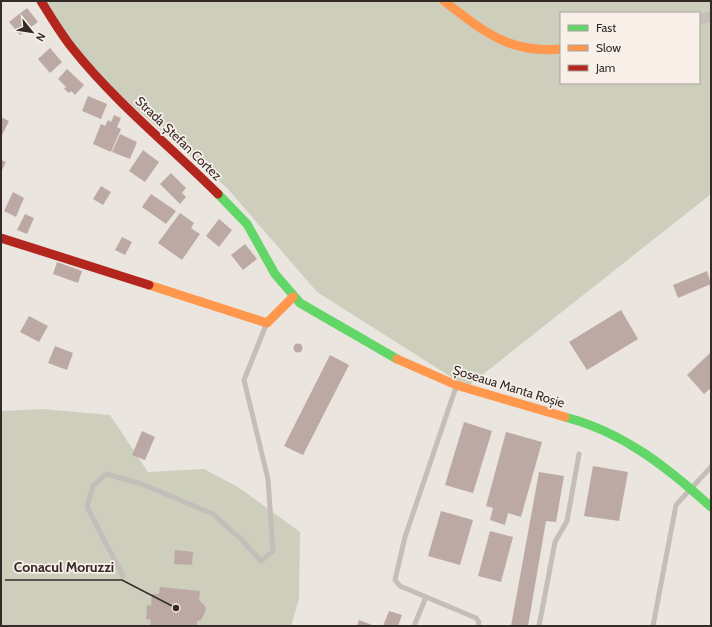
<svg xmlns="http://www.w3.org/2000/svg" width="712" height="627" viewBox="0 0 712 627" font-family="Cabin,sans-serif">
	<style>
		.green { fill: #cdcfbc; fill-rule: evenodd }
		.building { fill: #bda9a4 }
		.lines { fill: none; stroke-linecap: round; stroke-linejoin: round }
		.lane { stroke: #c4bdb9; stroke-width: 5 }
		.street { stroke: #c4bdb9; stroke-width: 10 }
		.fast { stroke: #63d668; stroke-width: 9 }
		.slow { stroke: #ff974d; stroke-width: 9 }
		.jam { stroke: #b3261e; stroke-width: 9 }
		.labels { text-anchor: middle; stroke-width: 3.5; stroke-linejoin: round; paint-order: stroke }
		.street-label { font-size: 13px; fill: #342b28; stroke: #f7efe8 }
		.leader { fill: none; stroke: #342b28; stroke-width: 1.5 }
		.callout-dot { fill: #342b28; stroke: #f7efe8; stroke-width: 1.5 }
		.callout-label { font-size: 14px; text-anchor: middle; font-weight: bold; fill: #342b28; stroke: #f7efe8; stroke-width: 3.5; stroke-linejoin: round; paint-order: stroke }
	</style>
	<rect width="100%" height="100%" fill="#ebe5e0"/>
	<!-- green -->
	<g class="green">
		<path d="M42,1H711V194L467,387L317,292L227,188L82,62ZM561,13H699V83H561Z"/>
		<path d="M43,409L110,415L148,472L204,469L238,487L300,532L299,599L291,626H1V411Z"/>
	</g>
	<!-- building -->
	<g class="building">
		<path d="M27,8L38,22L20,35L9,22Z"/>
		<path d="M50,48L62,62L50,73L38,59Z"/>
		<path d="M67,69L84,85L75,95L71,91L69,93L64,89L66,87L58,79Z"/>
		<path d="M88,96L107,104L101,119L82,111Z"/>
		<path d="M114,115L121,118L117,127L121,129L111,152L93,144L101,124L105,126L108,120L111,122Z"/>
		<path d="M1,117L9,121L1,137Z"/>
		<path d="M120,134L137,142L130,159L112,152Z"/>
		<path d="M143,150L159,162L145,182L129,171Z"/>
		<path d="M1,160L6,162L1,172Z"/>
		<path d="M171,173L186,188L182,193L186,197L180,204L160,184Z"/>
		<path d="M101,186L111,192L103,205L93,199Z"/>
		<path d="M13,192L24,198L16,217L4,211Z"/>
		<path d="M151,194L176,211L166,224L142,207Z"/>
		<path d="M180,213L194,223L191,228L200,234L182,260L158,243Z"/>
		<path d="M25,214L34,218L27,234L17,230Z"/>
		<path d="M219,219L232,230L219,247L206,236Z"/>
		<path d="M122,237L132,242L125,255L115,250Z"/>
		<path d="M245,244L257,259L243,270L231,255Z"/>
		<path d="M57,262L82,271L78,283L53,274Z"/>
		<path d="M707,271L711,284L678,298L673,285Z"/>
		<path d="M621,310L638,339L587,370L569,342Z"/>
		<path d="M29,316L48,326L39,342L20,332Z"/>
		<circle cx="298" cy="348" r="4.5"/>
		<path d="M55,346L73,353L67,370L48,363Z"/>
		<path d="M711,352V388L704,394L687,375Z"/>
		<path d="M330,355L349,365L303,455L284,446Z"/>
		<path d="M464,422L492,431L473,493L445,485Z"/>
		<path d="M142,431L155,437L145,460L132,455Z"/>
		<path d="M506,432L542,442L521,517L508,513L505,525L490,520L493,508L486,506Z"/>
		<path d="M593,466L628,472L619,521L584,516Z"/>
		<path d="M539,472L564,476L556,522L546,521L528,626H511Z"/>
		<path d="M441,511L473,520L460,565L428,556Z"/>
		<path d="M490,531L513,537L501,582L478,576Z"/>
		<path d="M175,550L193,552L192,565L174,564Z"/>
		<path d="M160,587L200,591L199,600L205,606L206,610L201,620L197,621V626H150L151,620L146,619L147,605L151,606L152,594H159Z"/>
		<path d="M389,611L402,615L398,626H383Z"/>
		<path d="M359,620L375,626H357Z"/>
	</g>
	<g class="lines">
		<!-- lane -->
		<g class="lane">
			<path d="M456,387L405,537L395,580L400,586L476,618L479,622L478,626"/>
			<path d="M123,576L87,507L93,486L106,474L142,484L213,514L241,539L261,561L273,551L268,479L244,380L266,325"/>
			<path d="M414,626L426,597"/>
			<path d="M539,626L555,542L567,521L579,454"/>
			<path d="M653,626L676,505L711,467"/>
		</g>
		<!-- street -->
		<path class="street" d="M699,19L711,17"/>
		<!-- fast -->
		<g class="fast">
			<path d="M218,194L247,224L275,274L300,303L397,359"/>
			<path d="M565,417C623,432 667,467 711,507"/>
		</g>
		<!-- slow -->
		<g class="slow">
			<path d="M444,1C483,31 509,54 561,49"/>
			<path d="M149,285L267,323L293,297"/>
			<path d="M397,359L456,385L565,417"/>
		</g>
		<!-- jam -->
		<g class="jam">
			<path d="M41,1C51,17 61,34 73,49C116,103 170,146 218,194"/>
			<path d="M1,238L149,285"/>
		</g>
	</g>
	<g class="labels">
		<!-- street labels -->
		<g class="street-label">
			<text transform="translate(179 138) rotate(44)" y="5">Strada Ștefan Cortez</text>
			<text transform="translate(509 386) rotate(17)" y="5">Șoseaua Manta Roșie</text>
		</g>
	</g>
	<!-- callouts -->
	<path class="leader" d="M176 608L122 580H5"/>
	<circle class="callout-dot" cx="176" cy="608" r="4"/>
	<g class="callout-label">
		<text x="64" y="572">Conacul Moruzzi</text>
	</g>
	<!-- border -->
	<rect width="712" height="627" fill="none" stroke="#342b28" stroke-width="4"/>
	<!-- legend -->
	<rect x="560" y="12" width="140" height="72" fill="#f7efe8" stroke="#a9a19b"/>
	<rect x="568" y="25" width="20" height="6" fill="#63d668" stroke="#a9a19b"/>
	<text x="596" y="32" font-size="12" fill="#342b28">Fast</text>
	<rect x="568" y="45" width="20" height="6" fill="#ff974d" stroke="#a9a19b"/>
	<text x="596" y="52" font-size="12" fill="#342b28">Slow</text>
	<rect x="568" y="65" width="20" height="6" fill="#b3261e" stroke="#a9a19b"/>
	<text x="596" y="72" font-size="12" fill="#342b28">Jam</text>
	<!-- north arrow -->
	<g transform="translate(32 32) rotate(120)" stroke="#f7efe8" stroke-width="3" paint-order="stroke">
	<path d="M0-3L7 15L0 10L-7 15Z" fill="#342b28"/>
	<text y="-6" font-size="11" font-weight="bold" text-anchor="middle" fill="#342b28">N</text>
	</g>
</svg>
